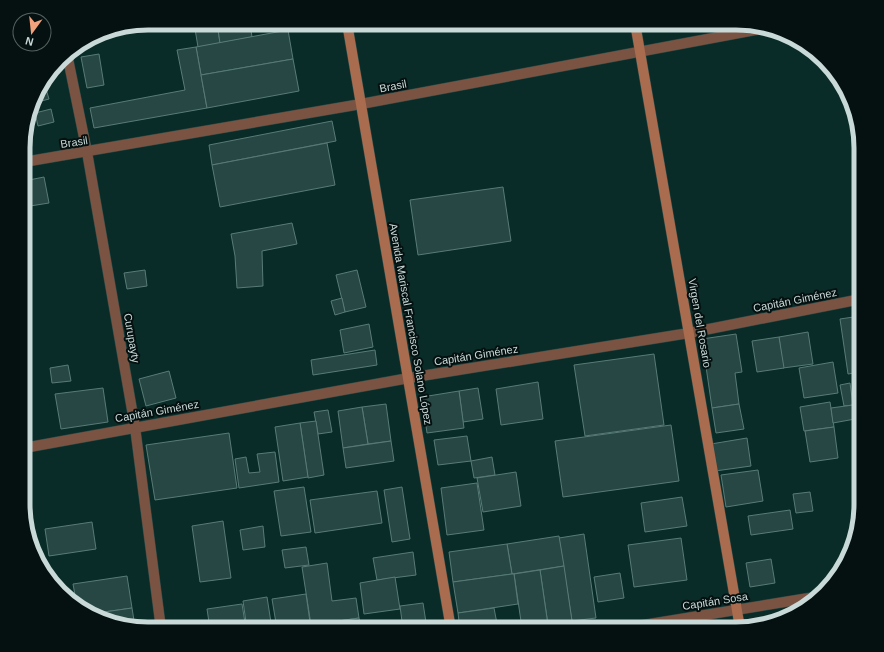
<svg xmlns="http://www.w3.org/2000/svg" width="884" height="652" viewBox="0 0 884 652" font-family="Arial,sans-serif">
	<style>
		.building { fill: #274744; stroke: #597b77 }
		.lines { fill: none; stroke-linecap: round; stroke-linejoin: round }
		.minor-casing { stroke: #284845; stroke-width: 11 }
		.secondary-casing { stroke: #284845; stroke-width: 11 }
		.minor { stroke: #7a5342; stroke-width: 10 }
		.secondary { stroke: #a96c4f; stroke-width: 10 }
		.labels { text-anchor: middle; stroke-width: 4; stroke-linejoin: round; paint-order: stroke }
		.street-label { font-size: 11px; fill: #c8d9d7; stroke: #051110 }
		.rim { fill: none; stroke: #c8d9d7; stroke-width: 5 }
	</style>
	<rect width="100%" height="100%" fill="#0a2c29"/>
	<!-- building -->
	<g class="building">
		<path d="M194,23H217L220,43L198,47Z"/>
		<path d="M217,23H250L252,37L220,43Z"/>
		<path d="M250,23H276V24L251,29Z"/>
		<path d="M288,30L293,59L201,75L196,47Z"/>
		<path d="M196,47L207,108L94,128L90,108L185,90L177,50Z"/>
		<path d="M99,54L104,85L87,88L81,57Z"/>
		<path d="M293,59L299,91L207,108L201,75Z"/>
		<path d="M46,89L49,99L34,103L38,91Z"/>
		<path d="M51,109L54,122L38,126L35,113Z"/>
		<path d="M332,121L336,141L212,165L209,145Z"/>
		<path d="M327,143L335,185L220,207L212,165Z"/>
		<path d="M44,177L49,203L24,207V181Z"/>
		<path d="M503,187L511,241L418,255L410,200Z"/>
		<path d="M292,223L297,244L262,251L263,286L237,288L235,256L231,234Z"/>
		<path d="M145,270L147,286L127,289L124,273Z"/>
		<path d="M357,270L366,307L345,312L336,275Z"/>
		<path d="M342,298L345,312L335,315L331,301Z"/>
		<path d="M860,316L861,372L848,374L840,319Z"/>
		<path d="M369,324L373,347L344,353L340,330Z"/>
		<path d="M808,332L813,364L783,368L779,337Z"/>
		<path d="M736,334L742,372L735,373L739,404L712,408L702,339Z"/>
		<path d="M779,337L784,368L757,372L752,341Z"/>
		<path d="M375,350L377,365L313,375L311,360Z"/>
		<path d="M654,354L664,425L585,436L574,365Z"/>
		<path d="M833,362L838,393L804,398L799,368Z"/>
		<path d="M68,365L71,381L52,383L50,368Z"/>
		<path d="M169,371L176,398L146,406L139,379Z"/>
		<path d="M538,382L543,419L501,425L496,389Z"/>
		<path d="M850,383L853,405L844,406L840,385Z"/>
		<path d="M103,388L108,422L61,429L55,394Z"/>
		<path d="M478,388L483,419L463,422L459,391Z"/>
		<path d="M459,391L464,428L427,433L422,397Z"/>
		<path d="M830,402L834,427L804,431L800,407Z"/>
		<path d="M386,404L391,441L368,444L362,407Z"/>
		<path d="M739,404L744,429L716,433L712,408Z"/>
		<path d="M853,405L855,419L833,423L831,408Z"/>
		<path d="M362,407L368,444L343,448L338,411Z"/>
		<path d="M328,410L332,432L318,434L314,412Z"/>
		<path d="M316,421L324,475L308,478L300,423Z"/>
		<path d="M300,423L308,477L283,481L275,427Z"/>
		<path d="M671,425L679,481L563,497L555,441Z"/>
		<path d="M834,427L838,458L810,462L805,431Z"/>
		<path d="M229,433L237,488L155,500L146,445Z"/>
		<path d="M467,436L471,461L438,465L434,440Z"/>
		<path d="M747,438L751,466L715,471L711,444Z"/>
		<path d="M391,441L394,461L346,468L343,448Z"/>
		<path d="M275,452L279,482L239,488L235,459L246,457L249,473L260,472L257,454Z"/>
		<path d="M492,457L495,475L474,478L471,461Z"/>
		<path d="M758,470L763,501L726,507L721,475Z"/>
		<path d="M516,472L521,506L483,512L477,478Z"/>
		<path d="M477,483L484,530L447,535L441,488Z"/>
		<path d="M304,487L311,532L281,536L274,491Z"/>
		<path d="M402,487L410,539L392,542L384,490Z"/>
		<path d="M377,491L382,523L315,533L310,500Z"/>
		<path d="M810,492L813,511L796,513L793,494Z"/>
		<path d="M682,497L687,526L645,532L641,503Z"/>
		<path d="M790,510L793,529L751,535L748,516Z"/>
		<path d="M223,521L231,578L200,582L192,526Z"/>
		<path d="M92,522L96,549L49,556L45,529Z"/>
		<path d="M263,526L265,547L243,550L240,530Z"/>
		<path d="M584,534L596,618L572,621L559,538Z"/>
		<path d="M559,536L564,566L512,574L507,544Z"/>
		<path d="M681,538L687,580L634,587L628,545Z"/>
		<path d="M507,544L512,574L453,582L449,552Z"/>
		<path d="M306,547L309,565L285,568L282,550Z"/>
		<path d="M413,552L416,575L377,580L373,558Z"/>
		<path d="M771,559L775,583L750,587L746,563Z"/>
		<path d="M327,563L332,601L356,598L359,618L311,625L302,567Z"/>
		<path d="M564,566L572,621L548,625L540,570Z"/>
		<path d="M540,570L548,625L522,628L514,574Z"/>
		<path d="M620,573L624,598L598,602L594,577Z"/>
		<path d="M512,574H514L518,604L458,613L453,582Z"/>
		<path d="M127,576L132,608L90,614L77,606L73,584Z"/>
		<path d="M395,577L400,609L364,614L360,583Z"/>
		<path d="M306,594L311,629H277L272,599Z"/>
		<path d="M267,597L272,629H247L243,601Z"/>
		<path d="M423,603L427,629H403L400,606Z"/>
		<path d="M242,604L246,629H210L207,609Z"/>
		<path d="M132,608L135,627L101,620L90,614Z"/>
		<path d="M494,608L498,629H460L458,613Z"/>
		<path d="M359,618L361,629H311V625Z"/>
	</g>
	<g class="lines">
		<!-- minor casing -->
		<g class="minor-casing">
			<g id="minor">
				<path d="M67,54L87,152L135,427L161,629"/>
				<path d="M24,162L361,104L766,28"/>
				<path d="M24,448L409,378L689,333L861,299"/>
				<path d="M619,629L815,597"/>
			</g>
		</g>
		<!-- secondary casing -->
		<g class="secondary-casing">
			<g id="secondary">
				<path d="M347,23L451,629"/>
				<path d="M635,23L740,628"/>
			</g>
		</g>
		<!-- minor -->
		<use href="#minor" class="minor"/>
		<!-- secondary -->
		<use href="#secondary" class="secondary"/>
	</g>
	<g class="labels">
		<!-- street labels -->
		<g class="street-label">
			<text transform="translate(393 86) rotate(-11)" y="4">Brasil</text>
			<text transform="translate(74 142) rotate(-9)" y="4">Brasil</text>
			<text transform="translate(795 300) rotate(-11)" y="4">Capitán Giménez</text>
			<text transform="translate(700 323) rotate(80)" y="4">Virgen del Rosario</text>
			<text transform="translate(411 324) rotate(80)" y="4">Avenida Mariscal Francisco Solano López</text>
			<text transform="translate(132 338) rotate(80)" y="4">Curupayty</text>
			<text transform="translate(476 355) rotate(-9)" y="4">Capitán Giménez</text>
			<text transform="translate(157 411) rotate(-10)" y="4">Capitán Giménez</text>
			<text transform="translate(715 601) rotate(-9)" y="4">Capitán Sosa</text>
		</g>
	</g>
	<!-- crop -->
	<path d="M0 0H884V652H0ZM148 30H736A118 118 0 0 1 854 148V504A118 118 0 0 1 736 622H148A118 118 0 0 1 30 504V148A118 118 0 0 1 148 30Z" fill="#051110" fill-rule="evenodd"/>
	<path class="rim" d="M148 30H736A118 118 0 0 1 854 148V504A118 118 0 0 1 736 622H148A118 118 0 0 1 30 504V148A118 118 0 0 1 148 30Z"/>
	<!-- north arrow -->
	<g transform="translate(32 32) rotate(195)"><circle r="19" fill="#051110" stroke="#536160"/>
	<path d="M0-3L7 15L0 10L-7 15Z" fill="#f1a17c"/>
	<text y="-6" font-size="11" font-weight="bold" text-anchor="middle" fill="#c8d9d7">N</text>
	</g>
</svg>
